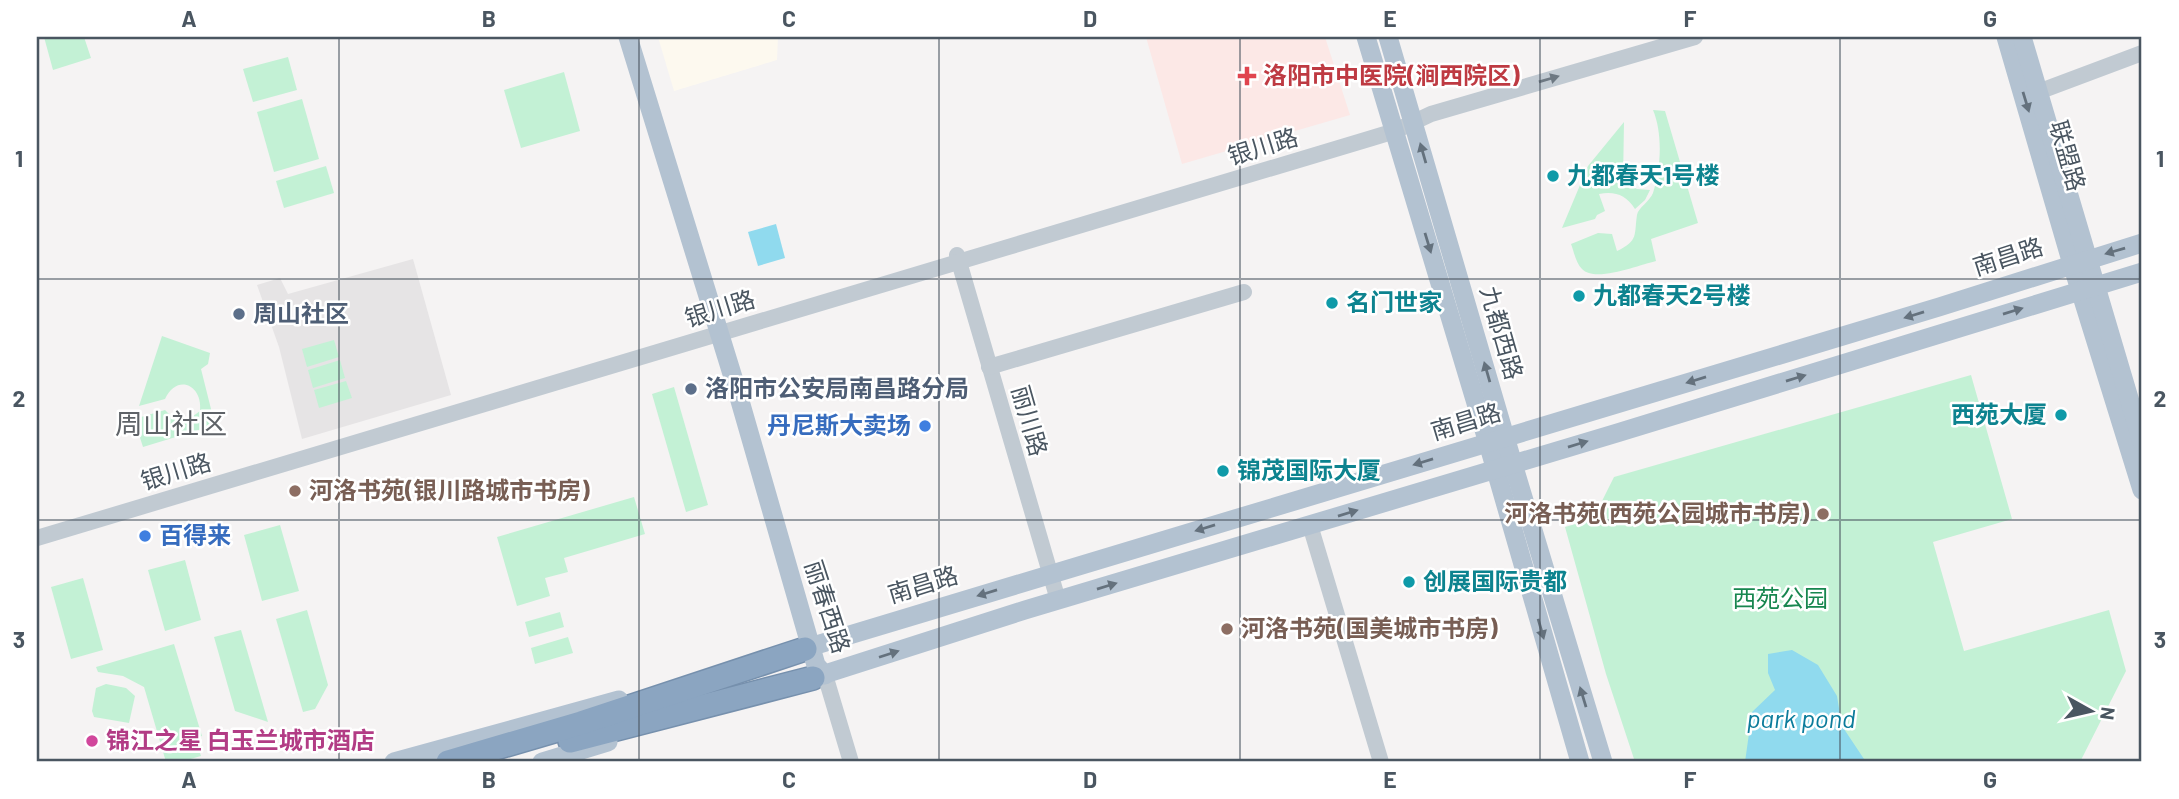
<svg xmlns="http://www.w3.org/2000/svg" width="2179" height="799" viewBox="0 0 2179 799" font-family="Barlow,'Noto Sans SC',sans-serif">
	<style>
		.commercial { fill: #fdf9ef }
		.education { fill: #e6e4e5 }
		.medical { fill: #fce8e6 }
		.green { fill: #c3f1d5 }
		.water { fill: #90daee }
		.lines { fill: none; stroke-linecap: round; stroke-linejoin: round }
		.highway-casing { stroke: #7690ad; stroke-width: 26 }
		.minor { stroke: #c1cad2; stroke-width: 16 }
		.major { stroke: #b3c2d1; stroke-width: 19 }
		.highway { stroke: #8ba5c1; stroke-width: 23 }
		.oneway { fill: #6e7983 }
		.oneway2 { fill: #64717d }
		.grid { fill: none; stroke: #4a5661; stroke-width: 2; stroke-opacity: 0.55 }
		.health-dot { fill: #e0444e; stroke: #fff; stroke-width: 2.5 }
		.culture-dot { fill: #0f9aa8; stroke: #fff; stroke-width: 2.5 }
		.service-dot { fill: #5c6f8a; stroke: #fff; stroke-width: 2.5 }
		.shop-dot { fill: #3f7fe0; stroke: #fff; stroke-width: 2.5 }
		.education-dot { fill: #8d6e63; stroke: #fff; stroke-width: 2.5 }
		.hotel-dot { fill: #d1479c; stroke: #fff; stroke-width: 2.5 }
		.labels { text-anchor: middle; stroke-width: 5; stroke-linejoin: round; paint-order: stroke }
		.health-label { font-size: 24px; font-weight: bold; fill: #be3a42; stroke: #fff; text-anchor: start }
		.street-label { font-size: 24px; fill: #4a5661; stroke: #fff }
		.culture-label { font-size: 24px; font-weight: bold; fill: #0d838f; stroke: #fff; text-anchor: start }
		.service-label { font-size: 24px; font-weight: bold; fill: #4e5e75; stroke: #fff; text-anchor: start }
		.shop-label { font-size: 24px; font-weight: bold; fill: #366cbe; stroke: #fff; text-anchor: end }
		.education-label { font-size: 24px; font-weight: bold; fill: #785e54; stroke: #fff; text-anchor: start }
		.park-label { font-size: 24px; fill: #17864f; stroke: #fff }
		.hotel-label { font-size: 24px; font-weight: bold; fill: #b23c85; stroke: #fff; text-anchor: start }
		.water-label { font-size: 26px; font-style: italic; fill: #0c7c9b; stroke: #fff }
		.quarter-label { font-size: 28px; fill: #5f6368; stroke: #fff }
		.neatline { fill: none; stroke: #4a5661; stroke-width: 2.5 }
		.grid-label { font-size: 23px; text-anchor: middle; font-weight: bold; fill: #4a5661 }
	</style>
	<rect width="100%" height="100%" fill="#f5f3f3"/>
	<!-- commercial -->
	<path class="commercial" d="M658,37H778L777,60L674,91Z"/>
	<!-- education -->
	<path class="education" d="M413,259L451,395L302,439L279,347L257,285L280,278L288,294Z"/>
	<!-- medical -->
	<path class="medical" d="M1146,37H1325L1350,115L1182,164Z"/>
	<!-- green -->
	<g class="green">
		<path d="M44,37H84L91,58L53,70Z"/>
		<path d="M288,57L297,90L253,102L243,69Z"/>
		<path d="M564,72L580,131L521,148L504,90Z"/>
		<path d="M302,99L319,159L274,172L257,112Z"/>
		<path d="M1653,110L1665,111L1698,223L1651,239L1656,261C1639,265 1595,283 1582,269C1576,263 1574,252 1571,244L1598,233L1612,234L1617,251C1639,241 1634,234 1637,215C1638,208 1650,201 1653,193C1661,168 1663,134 1653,110Z"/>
		<path d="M1624,122L1623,182L1637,189L1650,190L1645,200L1635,209C1626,195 1615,191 1599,194L1605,211L1597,215L1595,219L1562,228L1588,166Z"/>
		<path d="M326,166L334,193L284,208L276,181Z"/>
		<path d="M162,336L210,353L208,364L201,369L215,425L143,447L134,419L165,410L175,420L185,422L200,411C203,385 177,373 165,399L139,406Z"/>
		<path d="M334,340L339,357L307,367L302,349Z"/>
		<path d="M340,360L345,378L313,388L308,370Z"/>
		<path d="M1971,375L2012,519L1933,542L1964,651L2109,610L2126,671L2080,762H1635L1606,674L1565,527L1593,519L1614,477Z"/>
		<path d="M346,381L352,398L319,408L314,390Z"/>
		<path d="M674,387L708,505L686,512L652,394Z"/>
		<path d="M634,497L645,534L564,558L568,572L545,578L550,596L517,606L497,537Z"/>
		<path d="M280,525L299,591L262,601L244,535Z"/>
		<path d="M185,560L201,620L165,631L148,570Z"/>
		<path d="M83,578L103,650L71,659L51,587Z"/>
		<path d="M307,610L328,685L315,709L303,712L276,619Z"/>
		<path d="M560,612L564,627L529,637L525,622Z"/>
		<path d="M241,630L268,722L235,711L214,637Z"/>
		<path d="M568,637L573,653L535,664L531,648Z"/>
		<path d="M174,644L202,736L195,738L201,756L180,762H166L144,687L123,676L98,672L96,667Z"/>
		<path d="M106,684L126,688L135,696L129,723L94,717L92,711L96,688Z"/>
	</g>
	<!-- water -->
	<g class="water">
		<path d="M776,224L785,258L758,266L748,232Z"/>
		<path d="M1792,650L1818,665L1837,696L1842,726L1866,762H1745L1752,712L1775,690L1768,673V654Z"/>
	</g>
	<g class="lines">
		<!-- highway casing -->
		<g class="highway-casing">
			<g id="highway">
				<path d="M570,741L813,678"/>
				<path d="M448,762L581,723L805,649"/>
			</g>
		</g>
		<!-- minor -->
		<g class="minor">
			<path d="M2038,92L2142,53"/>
			<path d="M957,255L1058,600"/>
			<path d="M989,367L1244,292"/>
			<path d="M1310,525L1381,762"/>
			<path d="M37,538L1372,138L1395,131L1431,114L1695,37"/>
			<path d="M825,675L851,762"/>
		</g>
		<!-- major -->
		<g class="major">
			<path d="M628,37L736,387L816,665L825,675"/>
			<path d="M1366,37L1488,443L1580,762"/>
			<path d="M1388,37L1513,464L1603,762"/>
			<path d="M2006,37L2072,264L2142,490"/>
			<path d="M2022,37L2142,442"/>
			<path d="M793,652L1939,307L2142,243"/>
			<path d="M800,682L1025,610L1617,433L2142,272"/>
			<path d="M394,762L619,700"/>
			<path d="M542,762L608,742"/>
		</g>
		<!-- highway -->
		<use href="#highway" class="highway"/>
	</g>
	<!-- one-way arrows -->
	<defs><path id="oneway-solid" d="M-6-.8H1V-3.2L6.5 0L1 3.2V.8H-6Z" transform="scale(1.75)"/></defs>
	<use class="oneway" href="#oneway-solid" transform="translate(1549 79) rotate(-16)"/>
	<g class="oneway2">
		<use href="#oneway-solid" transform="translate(2026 102) rotate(73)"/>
		<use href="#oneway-solid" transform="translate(1423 153) rotate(-106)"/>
		<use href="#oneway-solid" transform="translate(1428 243) rotate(73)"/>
		<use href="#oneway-solid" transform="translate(2115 251) rotate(164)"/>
		<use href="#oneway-solid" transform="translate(2013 311) rotate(-17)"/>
		<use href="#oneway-solid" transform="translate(1914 315) rotate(163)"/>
		<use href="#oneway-solid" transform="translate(1487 372) rotate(-106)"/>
		<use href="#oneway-solid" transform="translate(1796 378) rotate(-17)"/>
		<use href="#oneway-solid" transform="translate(1696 380) rotate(163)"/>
		<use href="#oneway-solid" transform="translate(1578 444) rotate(-17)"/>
		<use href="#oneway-solid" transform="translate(1423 462) rotate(163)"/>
		<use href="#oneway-solid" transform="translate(1348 513) rotate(-17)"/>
		<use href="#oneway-solid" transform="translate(1205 528) rotate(163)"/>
		<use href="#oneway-solid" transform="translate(1107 586) rotate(-17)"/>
		<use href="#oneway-solid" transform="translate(987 593) rotate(163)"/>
		<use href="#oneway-solid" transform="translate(1541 629) rotate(74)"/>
		<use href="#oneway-solid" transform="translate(889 654) rotate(-18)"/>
		<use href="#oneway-solid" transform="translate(1583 697) rotate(-107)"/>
	</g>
	<!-- grid -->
	<path class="grid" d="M339,37V762M639,37V762M939,37V762M1240,37V762M1540,37V762M1840,37V762M37,279H2142M37,520H2142"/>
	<!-- markers -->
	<path class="health-dot" d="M1243.5 65.5h7v7h7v7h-7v7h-7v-7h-7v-7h7z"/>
	<g class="culture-dot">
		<circle cx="1553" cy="176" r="7"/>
		<circle cx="1579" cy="296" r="7"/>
		<circle cx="1332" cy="303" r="7"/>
		<circle cx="2061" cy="415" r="7"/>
		<circle cx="1223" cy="471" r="7"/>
		<circle cx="1409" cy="582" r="7"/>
	</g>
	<g class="service-dot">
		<circle cx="239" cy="314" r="7"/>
		<circle cx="691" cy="389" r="7"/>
	</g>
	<g class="shop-dot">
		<circle cx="925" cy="426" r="7"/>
		<circle cx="145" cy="536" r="7"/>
	</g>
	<g class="education-dot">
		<circle cx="295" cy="491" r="7"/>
		<circle cx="1823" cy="514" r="7"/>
		<circle cx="1227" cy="629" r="7"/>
	</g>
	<circle class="hotel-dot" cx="92" cy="741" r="7"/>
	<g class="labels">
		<!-- health labels -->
		<g class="health-label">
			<text x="1263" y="84">洛阳市中医院(涧西院区)</text>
		</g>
		<!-- street labels -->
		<g class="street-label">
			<text transform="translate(1263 147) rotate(-17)" y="8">银川路</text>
			<text transform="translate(2067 156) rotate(74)" y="8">联盟路</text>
			<text transform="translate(2008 257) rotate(-18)" y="8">南昌路</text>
			<text transform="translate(720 309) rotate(-17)" y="8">银川路</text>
			<text transform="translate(1501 333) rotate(74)" y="8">九都西路</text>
			<text transform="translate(1029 421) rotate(74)" y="8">丽川路</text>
			<text transform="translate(1466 422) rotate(-17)" y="8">南昌路</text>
			<text transform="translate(176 472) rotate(-17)" y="8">银川路</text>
			<text transform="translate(923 585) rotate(-17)" y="8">南昌路</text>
			<text transform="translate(827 607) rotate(72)" y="8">丽春西路</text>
		</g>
		<!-- culture labels -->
		<g class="culture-label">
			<text x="1567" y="184">九都春天1号楼</text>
			<text x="1593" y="304">九都春天2号楼</text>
			<text x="1346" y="311">名门世家</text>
			<text x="2047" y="423" text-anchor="end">西苑大厦</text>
			<text x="1237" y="479">锦茂国际大厦</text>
			<text x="1423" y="590">创展国际贵都</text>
		</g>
		<!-- service labels -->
		<g class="service-label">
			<text x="253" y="322">周山社区</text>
			<text x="705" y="397">洛阳市公安局南昌路分局</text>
		</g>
		<!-- shop labels -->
		<g class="shop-label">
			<text x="911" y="434">丹尼斯大卖场</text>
			<text x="159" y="544" text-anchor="start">百得来</text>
		</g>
		<!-- education labels -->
		<g class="education-label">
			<text x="309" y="499">河洛书苑(银川路城市书房)</text>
			<text x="1809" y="522" text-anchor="end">河洛书苑(西苑公园城市书房)</text>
			<text x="1241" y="637">河洛书苑(国美城市书房)</text>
		</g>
		<!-- park labels -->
		<g class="park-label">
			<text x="1780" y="607">西苑公园</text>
		</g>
		<!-- hotel labels -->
		<g class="hotel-label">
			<text x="106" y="749">锦江之星 白玉兰城市酒店</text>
		</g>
		<!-- water labels -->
		<g class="water-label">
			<text x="1801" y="728">park pond</text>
		</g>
		<!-- quarter labels -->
		<g class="quarter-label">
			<text x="171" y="434">周山社区</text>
		</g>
	</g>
	<!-- border -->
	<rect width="2179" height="799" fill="none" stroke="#ffffff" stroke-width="77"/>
	<!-- north arrow -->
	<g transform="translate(2091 711) rotate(98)" stroke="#ffffff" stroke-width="5" paint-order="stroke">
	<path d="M0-5L12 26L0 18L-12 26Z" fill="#4a5661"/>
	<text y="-10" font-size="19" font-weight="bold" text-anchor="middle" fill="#4a5661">N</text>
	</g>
	<rect x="38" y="38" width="2102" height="722" class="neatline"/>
	<g class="grid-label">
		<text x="189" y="27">A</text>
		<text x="489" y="27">B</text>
		<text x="789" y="27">C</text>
		<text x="1090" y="27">D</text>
		<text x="1390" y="27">E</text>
		<text x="1690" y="27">F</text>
		<text x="1990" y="27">G</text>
		<text x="19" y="167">1</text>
		<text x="2160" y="167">1</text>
		<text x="19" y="407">2</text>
		<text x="2160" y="407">2</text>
		<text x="19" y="648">3</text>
		<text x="2160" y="648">3</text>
		<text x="189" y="788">A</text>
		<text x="489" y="788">B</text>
		<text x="789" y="788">C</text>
		<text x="1090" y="788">D</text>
		<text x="1390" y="788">E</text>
		<text x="1690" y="788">F</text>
		<text x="1990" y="788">G</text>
	</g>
</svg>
